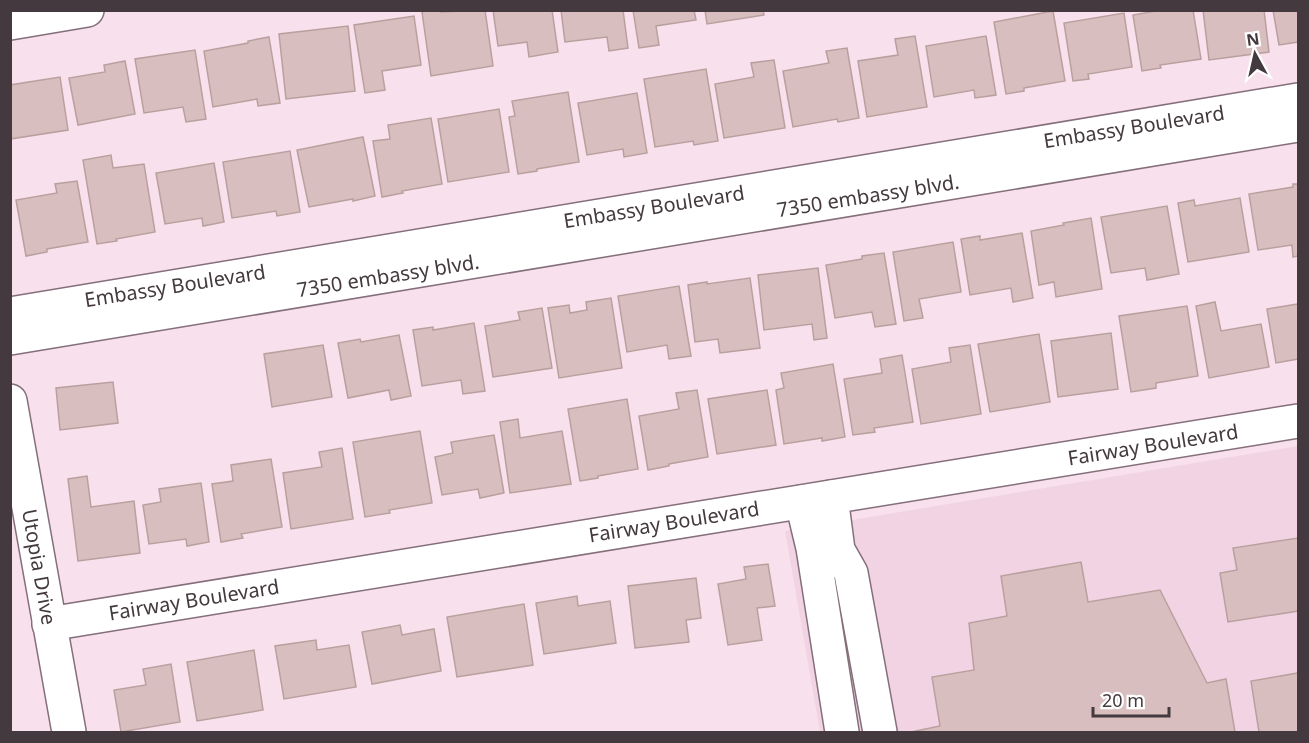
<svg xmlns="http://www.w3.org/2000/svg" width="1309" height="743" viewBox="0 0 1309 743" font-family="'Noto Sans',sans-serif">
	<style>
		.built { fill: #f2d3e3 }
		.building { fill: #d8bebe; stroke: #b9a09f; stroke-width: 1.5 }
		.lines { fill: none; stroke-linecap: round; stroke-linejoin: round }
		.minor-casing { stroke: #846f7a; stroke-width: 36 }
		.minor { stroke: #fff; stroke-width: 33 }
		.labels { text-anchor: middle; stroke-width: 5; stroke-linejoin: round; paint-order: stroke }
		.street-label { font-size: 20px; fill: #43393e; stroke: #fff }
	</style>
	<rect width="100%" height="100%" fill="#f8e0ec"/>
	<!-- built -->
	<path class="built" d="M1298,446V732H820L785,531Z"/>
	<!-- building -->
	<g class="building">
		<path d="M430,10H441V12L485,10L493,66L431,76L422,12Z"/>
		<path d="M493,10H552L558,52L529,57L527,42L498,46Z"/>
		<path d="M561,10H623L628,48L609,51L607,37L565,42Z"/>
		<path d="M633,10H694L696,20L656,26L659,45L639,48Z"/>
		<path d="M705,10H763L764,15L707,24Z"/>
		<path d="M1161,10H1193L1201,59L1160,65L1161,68L1142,71L1133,15Z"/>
		<path d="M1203,10H1264L1269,52L1209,60Z"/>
		<path d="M1273,10H1298V42L1279,45Z"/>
		<path d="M1053,11L1065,81L1024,88V91L1006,94L994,22Z"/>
		<path d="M1124,13L1132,67L1088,74L1089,79L1073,81L1064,23Z"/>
		<path d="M414,16L421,65L382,71L385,90L365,93L354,25Z"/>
		<path d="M348,26L355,91L286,99L279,34Z"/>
		<path d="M915,36L927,107L867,117L858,61L898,55L895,39Z"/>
		<path d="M986,36L996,95L975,98L974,90L934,97L926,46Z"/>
		<path d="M269,37L280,103L258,106L257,99L213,107L204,51L248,43V41Z"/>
		<path d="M847,48L859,118L838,122L837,119L793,127L783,71L829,63L826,51Z"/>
		<path d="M195,50L206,119L186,122L183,107L144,113L135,59Z"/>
		<path d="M774,60L785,128L724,138L715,84L754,77L751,63Z"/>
		<path d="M125,61L135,114L78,125L69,78L105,72L104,65Z"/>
		<path d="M706,69L718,141L694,145L693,141L655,147L644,79Z"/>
		<path d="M60,77L68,130L10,139V85Z"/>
		<path d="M568,92L579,162L537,169V171L518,174L509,117L515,116L512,101Z"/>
		<path d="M637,93L647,153L624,157L623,149L587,155L578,103Z"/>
		<path d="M499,109L509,172L448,182L438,119Z"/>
		<path d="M431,118L442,184L402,191L403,193L382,197L373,141L390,139L388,125Z"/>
		<path d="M363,137L375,196L353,201V199L309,207L297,150Z"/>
		<path d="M290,151L300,212L277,216L276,211L232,218L223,162Z"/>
		<path d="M111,155L113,168L144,164L155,232L116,239L117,241L97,244L83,160Z"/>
		<path d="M214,163L224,222L203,226L202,218L165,224L156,173Z"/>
		<path d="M77,181L88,242L47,249V252L26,256L16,200L57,193L55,184Z"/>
		<path d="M1293,184H1298V256L1293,257L1292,245L1258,250L1249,194L1293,187Z"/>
		<path d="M1240,198L1249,252L1188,262L1178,203L1194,200L1195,206Z"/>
		<path d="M1167,206L1179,274L1147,280L1145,268L1111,273L1101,217Z"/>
		<path d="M1091,218L1102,289L1056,297L1054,282L1039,285L1031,231L1064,225L1063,223Z"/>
		<path d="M1022,233L1033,298L1013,302L1011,288L970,295L961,239L980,236V240Z"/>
		<path d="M953,242L961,292L919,299L923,318L904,321L893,252Z"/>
		<path d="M884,253L896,324L875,327L872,312L835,318L826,265L862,259V256Z"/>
		<path d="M818,268L827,338L814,340L812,324L764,330L758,275Z"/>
		<path d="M750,278L760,348L720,353L718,339L695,342L688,285L707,282V284Z"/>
		<path d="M679,286L691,356L669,359L667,345L627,352L618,296Z"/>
		<path d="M611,298L622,368L559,378L548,308L569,305L570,313L587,310L586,302Z"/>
		<path d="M1215,302L1221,331L1261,324L1269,367L1209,378L1196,306Z"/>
		<path d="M1298,304V359L1276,363L1267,309Z"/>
		<path d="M1187,306L1198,376L1156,383V388L1131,392L1119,316Z"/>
		<path d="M542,308L552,368L493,377L485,326L520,320L518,312Z"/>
		<path d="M474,323L485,391L463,394L461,380L422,386L413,330L433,327V330Z"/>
		<path d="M1111,333L1118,389L1058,397L1051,341Z"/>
		<path d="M1039,334L1050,402L990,412L978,344Z"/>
		<path d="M399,335L411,396L391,400L389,390L348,398L338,343L360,339L361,342Z"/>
		<path d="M323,345L332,397L272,407L264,354Z"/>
		<path d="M970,345L981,414L921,424L912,369L951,362L949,348Z"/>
		<path d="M902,355L913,422L874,428L875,432L853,435L844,379L882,373L880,359Z"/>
		<path d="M833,364L845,437L822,441V438L784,444L776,390L784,388L781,373Z"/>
		<path d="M113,382L118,423L60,430L56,388Z"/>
		<path d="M697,390L708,457L669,464V466L648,470L639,416L679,409L676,393Z"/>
		<path d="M767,390L776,445L717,454L708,399Z"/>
		<path d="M627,399L638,469L598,476V478L580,481L568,409Z"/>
		<path d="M518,419L520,438L562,431L571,484L510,493L500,422Z"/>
		<path d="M420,431L432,503L389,510L390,513L365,517L353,442Z"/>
		<path d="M494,435L504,493L480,498L478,489L442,495L435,457L453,453L451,442Z"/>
		<path d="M342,448L353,519L291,529L283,473L322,467L319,452Z"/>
		<path d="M271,459L282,527L241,534L243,538L221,542L212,484L233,481L231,465Z"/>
		<path d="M87,476L91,507L134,501L140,553L78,561L68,479Z"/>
		<path d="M201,483L209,542L187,546L186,539L149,544L143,505L161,502L159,489Z"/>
		<path d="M1298,538V611L1228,622L1220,573L1237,570L1233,548Z"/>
		<path d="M1081,562L1088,602L1160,590L1207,683L1226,679L1235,732H911L940,726L932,677L974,670L969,623L1007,616L1001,576Z"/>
		<path d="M768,564L775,606L757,608L762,640L728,645L718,584L746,579L744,567Z"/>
		<path d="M696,578L701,618L686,620L689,642L635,648L628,586Z"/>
		<path d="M577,596L578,606L610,601L616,643L544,654L536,603Z"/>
		<path d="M524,604L533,665L457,677L447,617Z"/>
		<path d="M400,625L402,635L434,629L441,671L372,684L362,632Z"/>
		<path d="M316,640L317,650L349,645L356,687L284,699L275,646Z"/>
		<path d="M254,650L263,710L197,721L187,662Z"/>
		<path d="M171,664L180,722L121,732L114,690L146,685L143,669Z"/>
		<path d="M1298,673V732H1259L1251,681Z"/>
	</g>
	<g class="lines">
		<!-- minor casing -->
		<g class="minor-casing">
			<g id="minor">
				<path d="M10,23L87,10"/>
				<path d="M10,314L1298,100"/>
				<path d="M10,338L1298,125"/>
				<path d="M10,401L69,732"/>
				<path d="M831,497L838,550L851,573L880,732"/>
				<path d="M802,502L813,548L842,732"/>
				<path d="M49,624L1298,421"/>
			</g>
		</g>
		<!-- minor -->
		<use href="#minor" class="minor"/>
	</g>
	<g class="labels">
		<!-- street labels -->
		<g class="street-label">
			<text transform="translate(1134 127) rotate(-9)" y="7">Embassy Boulevard</text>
			<text transform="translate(868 196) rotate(-9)" y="7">7350 embassy blvd.</text>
			<text transform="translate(654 207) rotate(-9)" y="7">Embassy Boulevard</text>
			<text transform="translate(388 276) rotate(-9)" y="7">7350 embassy blvd.</text>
			<text transform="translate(175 286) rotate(-9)" y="7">Embassy Boulevard</text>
			<text transform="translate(1153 445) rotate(-9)" y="7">Fairway Boulevard</text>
			<text transform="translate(674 522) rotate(-9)" y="7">Fairway Boulevard</text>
			<text transform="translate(39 567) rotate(80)" y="7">Utopia Drive</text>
			<text transform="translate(194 600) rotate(-9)" y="7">Fairway Boulevard</text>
		</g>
	</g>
	<!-- border -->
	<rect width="1309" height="743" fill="none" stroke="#43393e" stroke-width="24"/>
	<!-- north arrow -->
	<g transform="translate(1255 54) rotate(352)" stroke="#ffffff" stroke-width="4.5" paint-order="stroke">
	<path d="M0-4.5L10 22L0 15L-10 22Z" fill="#43393e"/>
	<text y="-9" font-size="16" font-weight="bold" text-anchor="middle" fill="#43393e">N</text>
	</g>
	<!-- scale -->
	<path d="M1093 707v9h76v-9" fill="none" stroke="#43393e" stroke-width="3"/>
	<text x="1102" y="707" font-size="18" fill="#43393e" stroke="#ffffff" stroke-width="4.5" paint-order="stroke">20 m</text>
</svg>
